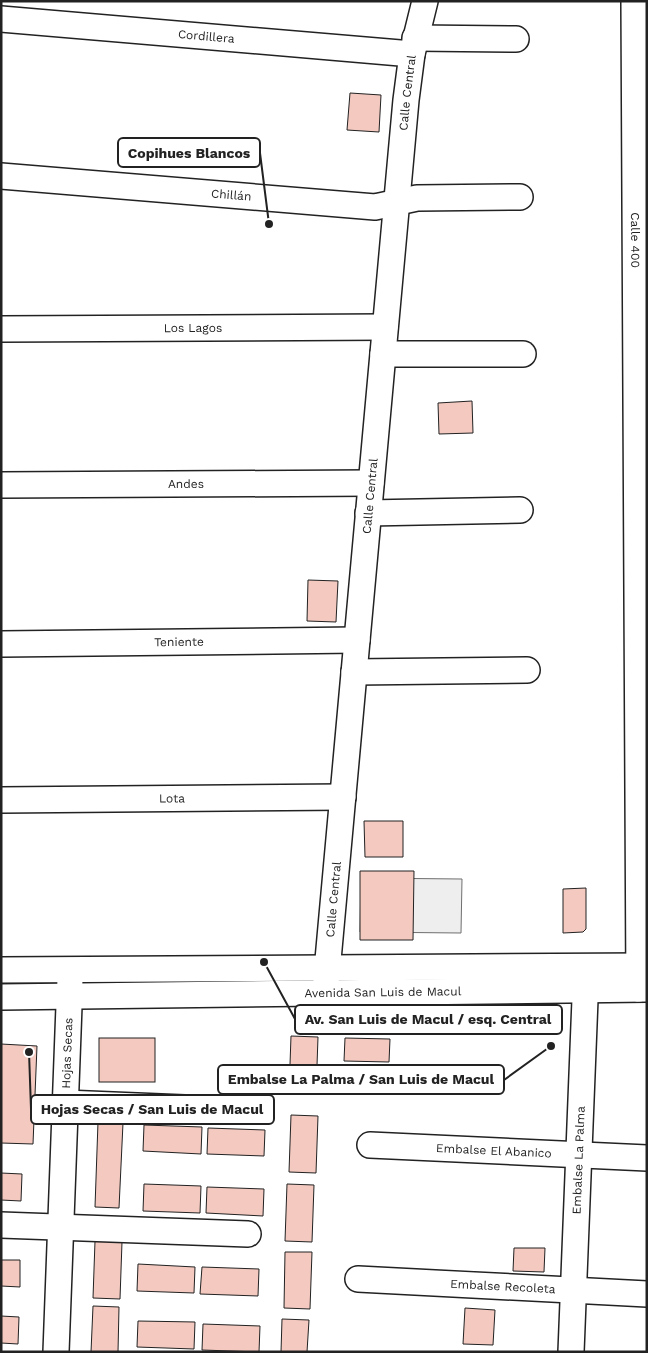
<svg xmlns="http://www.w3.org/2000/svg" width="648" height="1353" viewBox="0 0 648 1353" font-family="'Work Sans',sans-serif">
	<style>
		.green { fill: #eee; stroke: #6f6f6f }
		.building { fill: #f3c9c0; stroke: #222 }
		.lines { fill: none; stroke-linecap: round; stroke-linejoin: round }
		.minor-casing { stroke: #222; stroke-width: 28 }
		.minor { stroke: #fff; stroke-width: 25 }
		.labels { text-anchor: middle; stroke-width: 4; stroke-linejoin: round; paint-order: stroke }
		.street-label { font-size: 12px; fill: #222; stroke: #fff }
		.leader { fill: none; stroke: #222; stroke-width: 2 }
		.callout-dot { fill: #222; stroke: #fff; stroke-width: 2 }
		.callout { fill: #fff; stroke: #222; stroke-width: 2 }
		.callout-label { font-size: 14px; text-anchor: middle; font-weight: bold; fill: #222 }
	</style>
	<rect width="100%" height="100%" fill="#fff"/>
	<!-- green -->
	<path class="green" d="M361,878L462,879L461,933L360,932Z"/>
	<!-- building -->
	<g class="building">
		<path d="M350,93L381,95L379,132L347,130Z"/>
		<path d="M472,401L473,433L439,434L438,403Z"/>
		<path d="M308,580L338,581L336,622L307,621Z"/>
		<path d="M364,821H403V857H365Z"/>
		<path d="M360,871H414L413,940H360Z"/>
		<path d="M586,888V929L583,932L563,933V889Z"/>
		<path d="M291,1036L318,1037L316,1094L289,1093Z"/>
		<rect x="99" y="1038" width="56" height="44"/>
		<path d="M345,1038L390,1039L389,1062L344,1061Z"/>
		<path d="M1,1044L37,1046L33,1144L1,1143Z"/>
		<path d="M291,1115L318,1116L316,1173L289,1172Z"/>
		<path d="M98,1122L123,1123L119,1208L95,1207Z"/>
		<path d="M144,1125L202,1127L201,1154L143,1151Z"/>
		<path d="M208,1128L265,1130L264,1156L207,1154Z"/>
		<path d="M1,1173L22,1174L21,1201L1,1200Z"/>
		<path d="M144,1184L201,1186L200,1213L143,1211Z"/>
		<path d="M287,1184L314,1185L312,1242L285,1241Z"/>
		<path d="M207,1187L264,1189L263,1216L206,1213Z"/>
		<path d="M95,1241L122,1242L120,1299L93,1298Z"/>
		<path d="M514,1248H545L544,1272L513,1271Z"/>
		<path d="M285,1252H312L310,1309L284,1308Z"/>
		<path d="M1,1260H20V1287L1,1286Z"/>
		<path d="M138,1264L195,1267L194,1293L137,1291Z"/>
		<path d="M202,1267L259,1269L258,1296L200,1294Z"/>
		<path d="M93,1306L119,1307L118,1352H91Z"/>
		<path d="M465,1308L495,1310L493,1345L463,1344Z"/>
		<path d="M1,1316L19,1317L18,1344L1,1343Z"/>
		<path d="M282,1319L309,1320L307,1352H281Z"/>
		<path d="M138,1321L195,1322L194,1349L137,1347Z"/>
		<path d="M203,1324L260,1326L259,1352L202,1350Z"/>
	</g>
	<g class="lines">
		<!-- minor casing -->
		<g class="minor-casing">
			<g id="minor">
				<path id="s1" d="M634,1L639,989"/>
				<path id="s2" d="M1,19L412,54"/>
				<path d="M415,38L516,39"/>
				<path id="s3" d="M1,176L375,207L417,198L520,197"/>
				<path id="s4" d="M1,329L385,327"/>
				<path d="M383,354H523"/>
				<path id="s5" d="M1,485L371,483"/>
				<path d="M368,513L520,510"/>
				<path id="s6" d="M1,644L357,640"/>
				<path d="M354,672L527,670"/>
				<path id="s7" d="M1,800L343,797"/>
				<path d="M1,970L647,966"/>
				<path id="s8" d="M325,993L406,100L412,54L425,1"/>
				<path id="s9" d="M1,997L647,989"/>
				<path d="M65,1103L233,1110"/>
				<path id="s10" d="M370,1145L647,1158"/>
				<path d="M1,1225L248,1234"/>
				<path id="s11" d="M358,1279L647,1294"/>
				<path id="s12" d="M56,1352L70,979"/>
				<path id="s13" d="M571,1352L586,974"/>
			</g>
		</g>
		<!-- minor -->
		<use href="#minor" class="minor"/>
	</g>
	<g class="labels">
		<!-- street labels -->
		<g class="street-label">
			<text dy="4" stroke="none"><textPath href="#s2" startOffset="206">Cordillera</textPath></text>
			<text dy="4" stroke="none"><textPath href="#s8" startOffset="904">Calle Central</textPath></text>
			<text dy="4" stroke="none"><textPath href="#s3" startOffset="231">Chillán</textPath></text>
			<text dy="4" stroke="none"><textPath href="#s1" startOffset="239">Calle 400</textPath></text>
			<text dy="4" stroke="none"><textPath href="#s4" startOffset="192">Los Lagos</textPath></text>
			<text dy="4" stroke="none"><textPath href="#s5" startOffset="185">Andes</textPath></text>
			<text dy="4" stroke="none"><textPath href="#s8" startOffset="499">Calle Central</textPath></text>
			<text dy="4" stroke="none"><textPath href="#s6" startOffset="178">Teniente</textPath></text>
			<text dy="4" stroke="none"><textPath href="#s7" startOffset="171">Lota</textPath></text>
			<text dy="4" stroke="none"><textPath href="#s8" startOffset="94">Calle Central</textPath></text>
			<text dy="4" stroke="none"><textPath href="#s9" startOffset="382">Avenida San Luis de Macul</textPath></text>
			<text dy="4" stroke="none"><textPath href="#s12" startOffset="299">Hojas Secas</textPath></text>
			<text dy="4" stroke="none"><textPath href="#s10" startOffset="124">Embalse El Abanico</textPath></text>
			<text dy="4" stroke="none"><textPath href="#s13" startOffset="192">Embalse La Palma</textPath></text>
			<text dy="4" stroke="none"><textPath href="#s11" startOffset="145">Embalse Recoleta</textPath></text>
		</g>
	</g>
	<!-- callouts -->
	<path class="leader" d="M269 224L260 153M264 962L295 1019M551 1046L504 1080M29 1052L31 1109"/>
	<g class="callout-dot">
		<circle cx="269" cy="224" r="5"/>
		<circle cx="264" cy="962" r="5"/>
		<circle cx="551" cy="1046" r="5"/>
		<circle cx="29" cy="1052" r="5"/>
	</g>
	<g class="callout">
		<rect x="118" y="138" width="142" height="29" rx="5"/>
		<rect x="295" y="1005" width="267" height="29" rx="5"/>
		<rect x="218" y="1065" width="286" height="29" rx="5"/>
		<rect x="31" y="1095" width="243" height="29" rx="5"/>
	</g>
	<g class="callout-label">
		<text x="189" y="158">Copihues Blancos</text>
		<text x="428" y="1024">Av. San Luis de Macul / esq. Central</text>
		<text x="361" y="1084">Embalse La Palma / San Luis de Macul</text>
		<text x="152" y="1114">Hojas Secas / San Luis de Macul</text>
	</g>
	<!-- border -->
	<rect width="648" height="1353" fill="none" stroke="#222222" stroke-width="5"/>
</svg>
